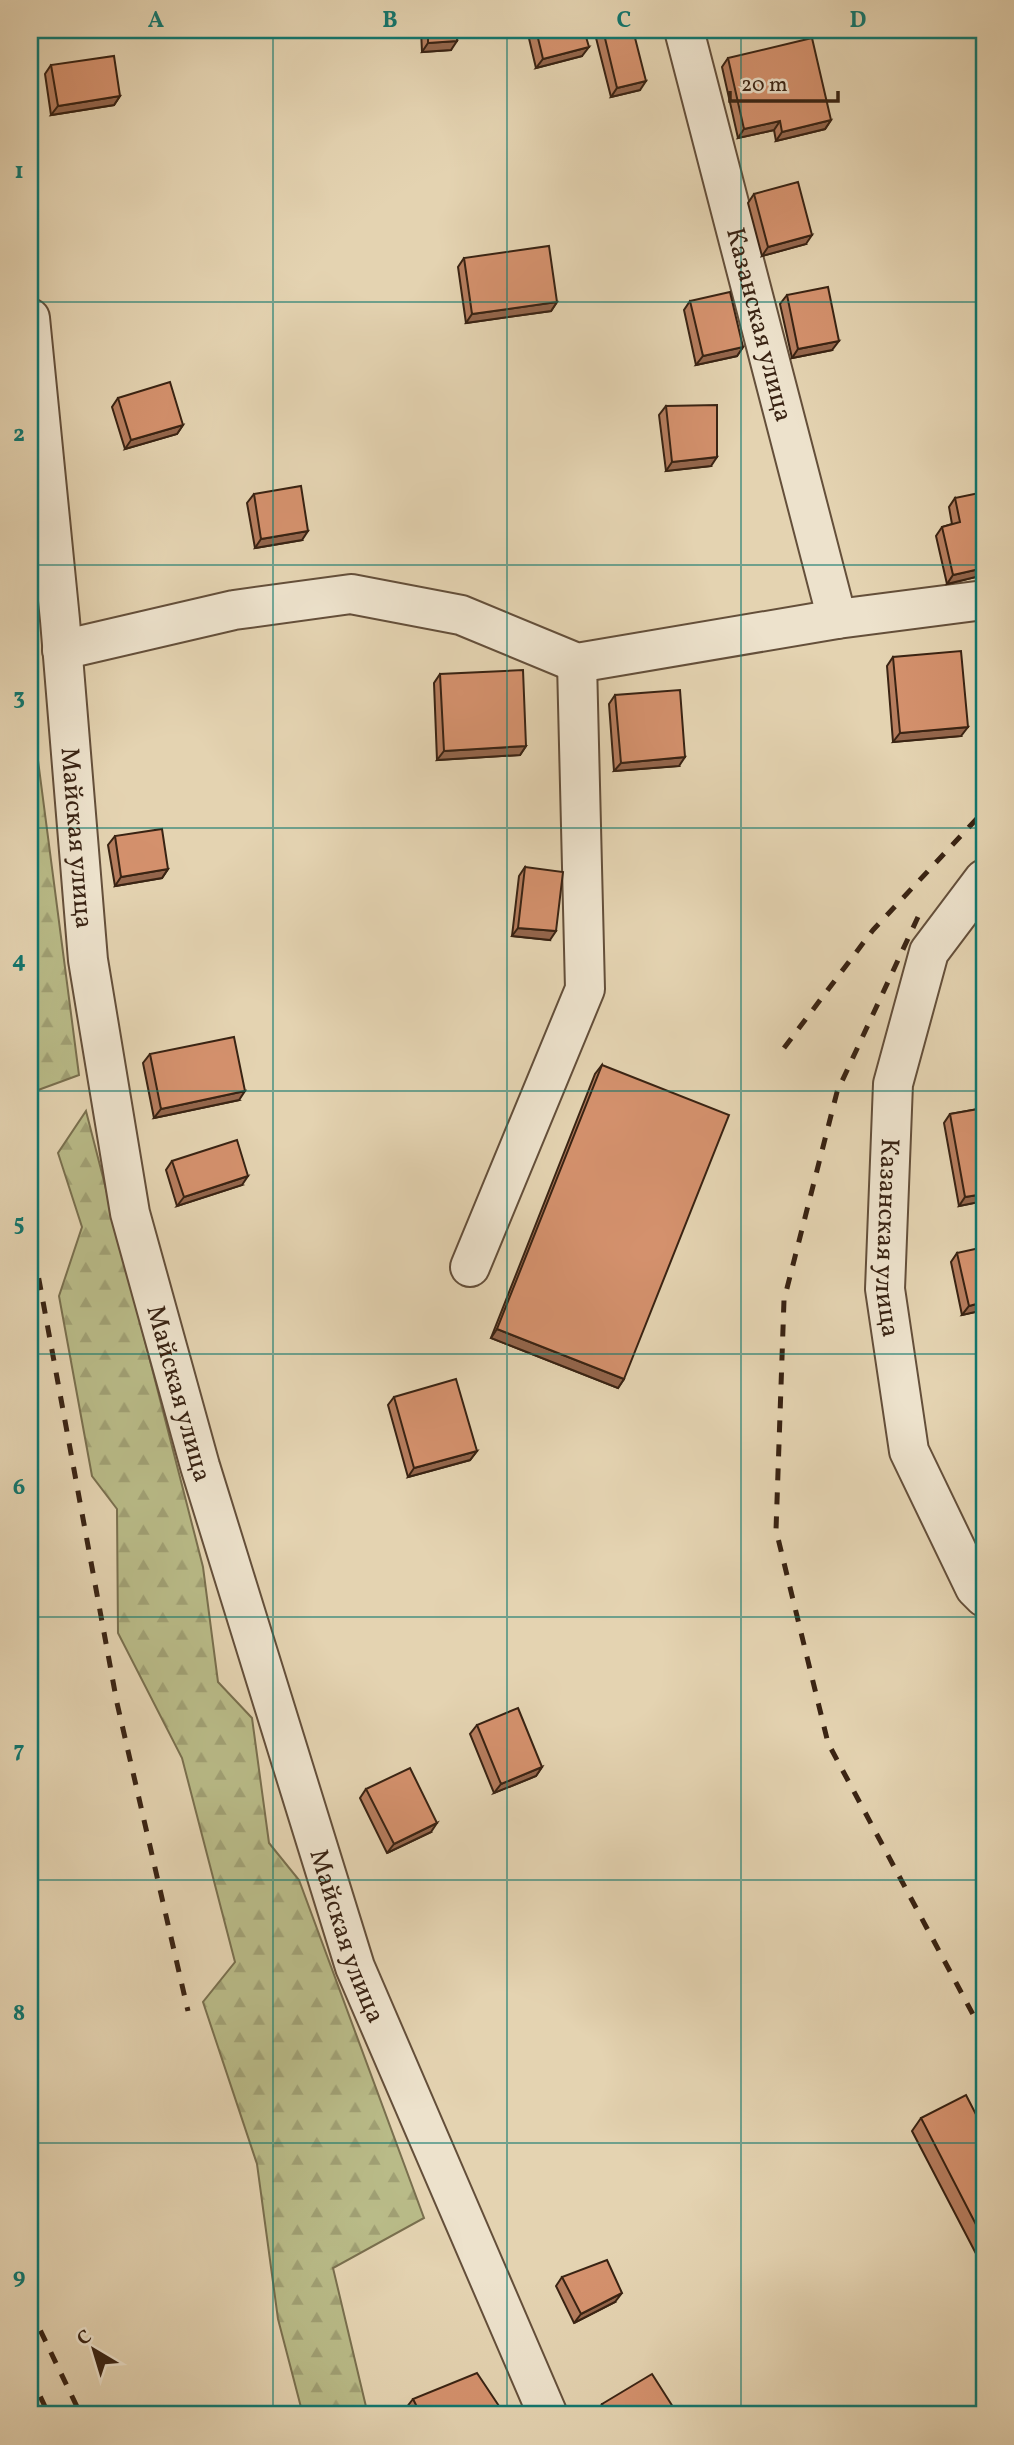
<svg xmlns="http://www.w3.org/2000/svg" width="1014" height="2445" viewBox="0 0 1014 2445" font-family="Vollkorn,serif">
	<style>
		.forest { fill: url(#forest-firs); stroke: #796f4e; stroke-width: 2 }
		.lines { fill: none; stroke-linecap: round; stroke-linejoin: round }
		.minor-casing { stroke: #644f3a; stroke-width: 42 }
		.minor { stroke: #ede2cc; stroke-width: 38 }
		.rail { stroke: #392313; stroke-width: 5; stroke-dasharray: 12 12; stroke-linecap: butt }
		.wall { fill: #b67d5e; stroke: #392313; stroke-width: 2 }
		.shaded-wall { fill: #94664c; stroke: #392313; stroke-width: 2 }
		.building { fill: #d4916d; stroke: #392313; stroke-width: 2 }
		.grid { fill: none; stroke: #0f766e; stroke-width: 2; stroke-opacity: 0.55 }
		.labels { text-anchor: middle; stroke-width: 7; stroke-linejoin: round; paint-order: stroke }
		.street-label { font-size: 26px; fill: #392313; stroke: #ede2cc }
		.neatline { fill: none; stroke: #0f766e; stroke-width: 2.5 }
		.grid-label { font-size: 23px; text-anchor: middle; font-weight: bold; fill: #0f766e }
	</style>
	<defs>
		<pattern id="forest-firs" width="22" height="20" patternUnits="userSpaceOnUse" patternTransform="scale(1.75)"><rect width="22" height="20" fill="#b9bb88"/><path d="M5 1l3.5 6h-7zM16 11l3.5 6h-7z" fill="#a0a074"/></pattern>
	</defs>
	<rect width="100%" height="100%" fill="#e4d3b1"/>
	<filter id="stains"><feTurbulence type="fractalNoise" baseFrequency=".00286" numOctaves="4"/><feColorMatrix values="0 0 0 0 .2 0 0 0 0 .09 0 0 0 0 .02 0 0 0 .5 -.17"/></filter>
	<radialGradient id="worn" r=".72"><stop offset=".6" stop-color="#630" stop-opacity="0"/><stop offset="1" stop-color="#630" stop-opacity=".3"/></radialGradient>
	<!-- forest -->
	<g class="forest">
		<path d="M30,699L79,1075L30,1093Z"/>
		<path d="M86,1111L203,1567L218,1682L252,1718L269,1843L299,1880L424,2218L333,2268L368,2415H303L278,2319L257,2164L203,2002L235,1962L182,1758L118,1633L117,1509L92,1476L59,1296L82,1227L58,1153Z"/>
	</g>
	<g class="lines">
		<!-- minor casing -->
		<g class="minor-casing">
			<g id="minor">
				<path id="s1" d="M684,30L837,619"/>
				<path id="s2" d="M30,318L60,620L88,960L130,1213L200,1466L355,1967L548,2415"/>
				<path d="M62,650L234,610L351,594L461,615L577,663L837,619L984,600"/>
				<path id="s3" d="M984,879L929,952L893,1084L885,1289L909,1451L975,1588L984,1597"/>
				<path d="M470,1267L585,989L577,663"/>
			</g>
		</g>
		<!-- minor -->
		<use href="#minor" class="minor"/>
		<!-- rail -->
		<g class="rail">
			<path d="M918,917L837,1092L784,1300L776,1530L828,1743L984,2035"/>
			<path d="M784,1048L873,930L984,811"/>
			<path d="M30,1231L117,1703L188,2011"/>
			<path d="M30,2309L81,2415"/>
			<path d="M30,2375L49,2415"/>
		</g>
	</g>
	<!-- wall -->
	<g class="wall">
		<path d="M421,30H457L451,50L422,52Z"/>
		<path d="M527,30H584L582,56L536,68Z"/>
		<path d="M594,30H633L640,90L611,97Z"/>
		<path d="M728,58L831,120L825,129L776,141L774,130L738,138L722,67Z"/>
		<path d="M51,65L120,96L114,105L51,115L45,74Z"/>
		<path d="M754,194L806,244L762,256L748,203Z"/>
		<path d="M464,258L557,302L551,311L466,323L458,267Z"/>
		<path d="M787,295L832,350L792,358L780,304Z"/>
		<path d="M690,301L743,347L737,356L696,365L684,310Z"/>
		<path d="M118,398L183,425L177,434L125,449L112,407Z"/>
		<path d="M666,406L711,466L666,471L659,415Z"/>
		<path d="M254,494L302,540L255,548L247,503Z"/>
		<path d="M955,498L984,575L947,584L936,536L942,527L952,524L949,507Z"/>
		<path d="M893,657L961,736L893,742L887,666Z"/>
		<path d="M440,674L526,746L520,755L437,760L434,683Z"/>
		<path d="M615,695L679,766L614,771L609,704Z"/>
		<path d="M115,836L168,869L162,878L115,886L108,845Z"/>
		<path d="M525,867L550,940L512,936L519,876Z"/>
		<path d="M150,1054L239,1100L154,1118L143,1063Z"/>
		<path d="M602,1065L624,1379L618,1388L491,1338L595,1074Z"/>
		<path d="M984,1108V1201L959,1206L944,1123L950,1114Z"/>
		<path d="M172,1161L242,1185L177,1206L166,1170Z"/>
		<path d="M957,1253L984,1310L962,1315L951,1262Z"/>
		<path d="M394,1397L477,1451L470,1460L408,1477L388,1405Z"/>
		<path d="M477,1725L542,1767L536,1776L494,1793L470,1734Z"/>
		<path d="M366,1789L431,1832L387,1853L360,1798Z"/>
		<path d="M921,2118L984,2130V2269L912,2131Z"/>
		<path d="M562,2277L615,2302L574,2323L556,2286Z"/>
		<path d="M413,2399L503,2412L501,2415H410L406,2408Z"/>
		<path d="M602,2404L671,2415H597L596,2413Z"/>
	</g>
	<!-- shaded-wall -->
	<g class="shaded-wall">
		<path d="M457,41L451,50L422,52L428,43Z"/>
		<path d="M589,47L582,56L536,68L543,59Z"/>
		<path d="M646,81L640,90L611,97L617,88Z"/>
		<path d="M120,96L114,105L51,115L58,106Z"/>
		<path d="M831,120L825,129L776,141L782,132Z"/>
		<path d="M780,121L774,130L738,138L744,129Z"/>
		<path d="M812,235L806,244L762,256L768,247Z"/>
		<path d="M557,302L551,311L466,323L472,314Z"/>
		<path d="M839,341L832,350L792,358L798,349Z"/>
		<path d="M743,347L737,356L696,365L703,356Z"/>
		<path d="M183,425L177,434L125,449L131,440Z"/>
		<path d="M717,457L711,466L666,471L672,462Z"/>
		<path d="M308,531L302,540L255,548L261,539Z"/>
		<path d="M984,568V575L947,584L953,575Z"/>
		<path d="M968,727L961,736L893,742L900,733Z"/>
		<path d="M526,746L520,755L437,760L444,751Z"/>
		<path d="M685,757L679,766L614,771L621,763Z"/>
		<path d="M168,869L162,878L115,886L121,877Z"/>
		<path d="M518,928L556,931L550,940L512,936Z"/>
		<path d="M245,1091L239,1100L154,1118L161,1109Z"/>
		<path d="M248,1176L242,1185L177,1206L184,1197Z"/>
		<path d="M984,1194V1201L959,1206L965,1197Z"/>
		<path d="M984,1302V1310L962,1315L969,1306Z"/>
		<path d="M497,1329L624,1379L618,1388L491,1338Z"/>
		<path d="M477,1451L470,1460L408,1477L414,1468Z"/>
		<path d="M542,1767L536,1776L494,1793L501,1784Z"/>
		<path d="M437,1823L431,1832L387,1853L394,1844Z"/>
		<path d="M622,2293L615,2302L574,2323L581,2314Z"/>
	</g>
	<!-- building -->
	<g class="building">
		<path d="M428,30H457V41L428,43Z"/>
		<path d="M536,30H584L589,47L543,59Z"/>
		<path d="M603,30H633L646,81L617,88Z"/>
		<path d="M812,38L831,120L782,132L780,121L744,129L728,58Z"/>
		<path d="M114,56L120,96L58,106L51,65Z"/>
		<path d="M798,182L812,235L768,247L754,194Z"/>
		<path d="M549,246L557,302L472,314L464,258Z"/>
		<path d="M828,287L839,341L798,349L787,295Z"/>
		<path d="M730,292L743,347L703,356L690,301Z"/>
		<path d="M170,382L183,425L131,440L118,398Z"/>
		<path d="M717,405V457L672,462L666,406Z"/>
		<path d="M301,486L308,531L261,539L254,494Z"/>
		<path d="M984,492V568L953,575L942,527L960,522L955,498Z"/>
		<path d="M961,651L968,727L900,733L893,657Z"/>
		<path d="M523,670L526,746L444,751L440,674Z"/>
		<path d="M680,690L685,757L621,763L615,695Z"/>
		<path d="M162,829L168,869L121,877L115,836Z"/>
		<path d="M525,867L563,872L556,931L518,928Z"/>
		<path d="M234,1037L245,1091L161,1109L150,1054Z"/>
		<path d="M602,1065L729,1115L624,1379L497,1329Z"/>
		<path d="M984,1108V1194L965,1197L950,1114Z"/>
		<path d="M237,1140L248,1176L184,1197L172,1161Z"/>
		<path d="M984,1247V1302L969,1306L957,1253Z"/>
		<path d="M456,1379L477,1451L414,1468L394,1397Z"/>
		<path d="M518,1708L542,1767L501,1784L477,1725Z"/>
		<path d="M410,1768L437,1823L394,1844L366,1789Z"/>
		<path d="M966,2095L984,2130V2240L921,2118Z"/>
		<path d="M607,2260L622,2293L581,2314L562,2277Z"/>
		<path d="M477,2373L503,2412L496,2415H421L413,2399Z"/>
		<path d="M652,2374L675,2410L664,2415H608L602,2404Z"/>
	</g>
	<!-- grid -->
	<path class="grid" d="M273,30V2415M507,30V2415M741,30V2415M30,302H984M30,565H984M30,828H984M30,1091H984M30,1354H984M30,1617H984M30,1880H984M30,2143H984"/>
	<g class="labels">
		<!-- street labels -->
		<g class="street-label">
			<text dy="9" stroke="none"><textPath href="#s1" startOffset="304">Казанская улица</textPath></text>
			<text dy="9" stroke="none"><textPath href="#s2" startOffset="522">Майская улица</textPath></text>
			<text dy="9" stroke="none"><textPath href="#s3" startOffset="382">Казанская улица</textPath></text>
			<text dy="9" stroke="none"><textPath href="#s2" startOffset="1088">Майская улица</textPath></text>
			<text dy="9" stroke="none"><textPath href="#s2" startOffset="1656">Майская улица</textPath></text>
		</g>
	</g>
	<!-- margin -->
	<rect width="1014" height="2445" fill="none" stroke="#e4d3b1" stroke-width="77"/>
	<!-- north arrow -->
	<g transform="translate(94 2350) rotate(322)" stroke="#ede2cc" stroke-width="5" paint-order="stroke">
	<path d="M0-5L12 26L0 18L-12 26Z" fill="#392313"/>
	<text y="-10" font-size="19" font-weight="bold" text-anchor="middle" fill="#392313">С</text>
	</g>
	<!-- scale -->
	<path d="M730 91v10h108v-10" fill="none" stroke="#392313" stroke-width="3.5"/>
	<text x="741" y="91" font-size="21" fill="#392313" stroke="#ede2cc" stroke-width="5" paint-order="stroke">20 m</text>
	<rect x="38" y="38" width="938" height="2368" class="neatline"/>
	<g class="grid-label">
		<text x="156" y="27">A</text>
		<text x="390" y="27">B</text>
		<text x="624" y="27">C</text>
		<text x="858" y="27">D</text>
		<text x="19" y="178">1</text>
		<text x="19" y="441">2</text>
		<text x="19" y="704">3</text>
		<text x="19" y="967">4</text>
		<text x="19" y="1230">5</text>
		<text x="19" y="1494">6</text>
		<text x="19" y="1757">7</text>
		<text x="19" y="2020">8</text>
		<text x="19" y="2283">9</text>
	</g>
	<rect width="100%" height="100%" filter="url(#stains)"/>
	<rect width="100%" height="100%" fill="url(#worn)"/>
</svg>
